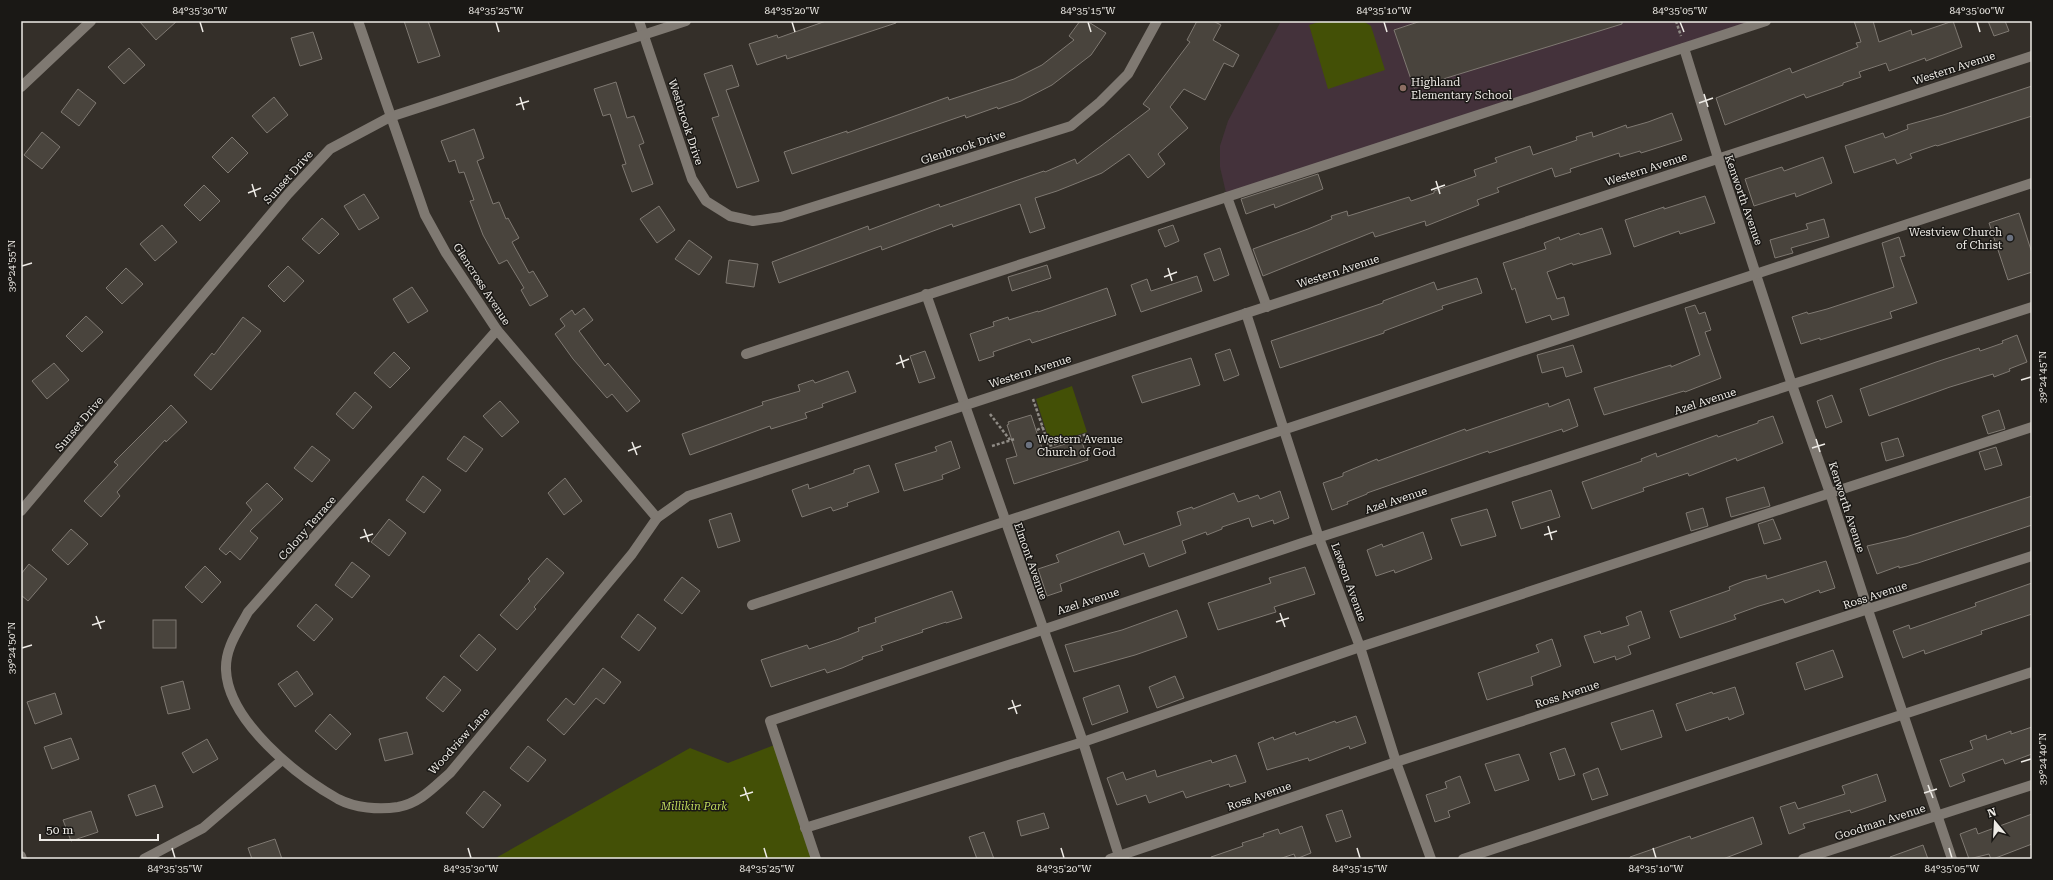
<svg xmlns="http://www.w3.org/2000/svg" width="2053" height="880" viewBox="0 0 2053 880" font-family="'Roboto Serif',serif">
	<style>
		.education { fill: #44323b }
		.green { fill: #435006 }
		.building { fill: #49443d; stroke: #7f7972 }
		.lines { fill: none; stroke-linecap: round; stroke-linejoin: round }
		.path { stroke: #908c86; stroke-width: 2.5; stroke-dasharray: 3 2; stroke-linecap: butt }
		.minor { stroke: #7f7972; stroke-width: 10 }
		.ticks { fill: none; stroke: #eeebe6; stroke-width: 1.5 }
		.education-dot { fill: #8d6e63; stroke: #1a1815; stroke-width: 1.5 }
		.worship-dot { fill: #6b7280; stroke: #1a1815; stroke-width: 1.5 }
		.labels { text-anchor: middle; stroke-width: 3; stroke-linejoin: round; paint-order: stroke }
		.street-label { font-size: 11px; fill: #eeebe6; stroke: #1a1815 }
		.poi-label { font-size: 11px; fill: #eeebe6; stroke: #1a1815; text-anchor: start }
		.park-label { font-size: 11px; font-style: italic; fill: #bfd95c; stroke: #1a1815 }
		.neatline { fill: none; stroke: #eeebe6; stroke-width: 1.5 }
		.ticks-label { font-size: 10px; text-anchor: middle; fill: #eeebe6 }
	</style>
	<rect width="100%" height="100%" fill="#342f29"/>
	<!-- education -->
	<path class="education" d="M1281,21H1766L1227,197L1220,167V146L1228,121Z"/>
	<!-- green -->
	<g class="green">
		<path d="M1322,21H1363L1371,26L1385,70L1328,89L1309,25Z"/>
		<path d="M1072,386L1087,432L1050,443L1036,399Z"/>
		<path d="M777,744L816,859H494L690,748L728,763Z"/>
	</g>
	<!-- building -->
	<g class="building">
		<path d="M139,21H177L156,40Z"/>
		<path d="M404,21H428L440,56L418,63Z"/>
		<path d="M826,21H896V23L787,59L786,55L757,65L749,44L777,35L778,38Z"/>
		<path d="M1080,21H1087L1106,33L1091,55L1052,85L1021,101L998,109L997,107L966,118L965,115L792,174L784,152L847,131V133L948,97L949,100L1014,79L1042,65L1074,40L1069,36Z"/>
		<path d="M1197,21H1213L1221,25L1213,40L1239,55L1233,67L1224,63L1205,100L1184,89L1170,107L1188,128L1158,154L1165,164L1148,178L1129,154L1102,173L1057,191L1035,198L1045,228L1030,233L1020,204L953,227L952,224L882,250L881,246L779,283L772,262L868,226L869,230L939,204L940,207L1044,171L1045,172L1075,159L1077,164L1150,109L1143,104L1190,42L1187,40Z"/>
		<path d="M1421,21H1622V24L1414,88L1394,30Z"/>
		<path d="M1854,21H1873L1879,42L1911,30L1912,35L1953,21L1962,47L1926,61L1925,58L1889,71L1886,63L1859,72L1861,77L1843,83V85L1806,98L1804,94L1725,125L1716,98L1790,68L1792,73L1858,47L1856,43L1861,42Z"/>
		<path d="M1988,21H2005L2009,31L1994,36Z"/>
		<path d="M313,32L322,59L300,66L291,38Z"/>
		<path d="M129,48L145,65L124,84L108,67Z"/>
		<path d="M732,65L739,86L726,90L759,181L737,188L712,118L719,116L704,74Z"/>
		<path d="M616,82L627,118L634,116L644,143L639,145L653,184L632,192L622,165L626,164L610,114L603,116L594,89Z"/>
		<path d="M2032,86V116L1937,146L1936,145L1910,154L1912,158L1897,164L1895,159L1854,173L1845,146L1883,133L1885,138L1908,129L1907,125L1943,115Z"/>
		<path d="M78,89L96,103L79,126L61,112Z"/>
		<path d="M274,97L288,115L267,133L252,116Z"/>
		<path d="M1672,113L1682,140L1641,153L1640,151L1620,157L1619,153L1570,169L1571,172L1555,177L1552,168L1497,188L1499,192L1477,200L1479,205L1426,226L1425,221L1375,237L1373,232L1263,276L1253,249L1308,229L1332,219L1331,216L1347,211L1348,216L1409,197L1411,201L1434,193V191L1476,176L1474,170L1497,162L1495,158L1530,146L1533,155L1577,140L1576,137L1592,132L1593,137L1626,125L1627,128L1648,122Z"/>
		<path d="M474,129L484,158L477,161L493,204L499,202L506,219L508,218L519,238L512,242L529,273L533,271L548,296L530,306L521,290L524,288L507,260L499,264L483,235L470,201L474,200L464,172L459,173L455,160L449,162L441,141Z"/>
		<path d="M42,132L60,147L42,169L24,155Z"/>
		<path d="M232,137L248,153L228,173L212,157Z"/>
		<path d="M1823,157L1832,183L1796,197L1795,193L1754,206L1745,179L1782,167L1784,171Z"/>
		<path d="M1318,174L1323,189L1275,208L1274,204L1246,214L1241,199Z"/>
		<path d="M204,185L220,201L200,221L184,205Z"/>
		<path d="M364,194L379,218L359,230L344,206Z"/>
		<path d="M1705,196L1715,223L1680,234L1679,231L1634,247L1625,220L1664,207V209Z"/>
		<path d="M659,206L675,230L657,243L640,219Z"/>
		<path d="M2019,213L2032,253V272L2008,280L1989,223Z"/>
		<path d="M322,218L339,234L319,254L302,239Z"/>
		<path d="M1824,219L1829,237L1791,248L1793,253L1775,258L1770,240L1808,229L1806,224Z"/>
		<path d="M162,225L177,242L155,261L140,244Z"/>
		<path d="M1173,225L1179,241L1165,247L1158,230Z"/>
		<path d="M1602,228L1611,254L1573,265L1572,263L1547,272L1557,299L1564,297L1569,315L1552,320L1550,315L1526,323L1515,288L1512,290L1503,263L1546,249L1544,243L1559,237L1560,240L1579,233L1580,235Z"/>
		<path d="M1899,237L1905,256L1900,257L1917,303L1890,312L1892,318L1820,340V338L1801,344L1792,317L1807,312L1808,314L1827,309L1894,287L1882,243Z"/>
		<path d="M689,240L712,257L699,275L675,259Z"/>
		<path d="M1220,248L1229,275L1214,281L1204,254Z"/>
		<path d="M729,260L758,264L754,287L726,283Z"/>
		<path d="M1047,265L1051,278L1012,291L1008,277Z"/>
		<path d="M288,266L304,281L284,302L268,286Z"/>
		<path d="M126,268L143,284L122,304L106,288Z"/>
		<path d="M1197,276L1202,291L1141,312L1131,285L1147,279L1151,291Z"/>
		<path d="M1477,278L1482,293L1442,306L1443,309L1384,331V333L1280,368L1271,341L1383,303V301L1434,282L1437,290Z"/>
		<path d="M412,287L428,311L408,323L393,299Z"/>
		<path d="M1107,288L1116,315L1032,343L1030,339L993,352L994,356L979,361L970,334L994,326L993,322L1008,317L1009,320L1038,311V312Z"/>
		<path d="M1695,305L1699,314L1705,312L1711,330L1705,332L1721,378L1685,392L1684,391L1604,415L1594,388L1671,365V367L1700,355L1685,308Z"/>
		<path d="M584,308L593,320L579,331L605,366L608,363L640,401L627,412L612,394L607,398L573,359L555,334L565,326L560,319L572,310L575,315Z"/>
		<path d="M86,316L103,332L82,352L66,336Z"/>
		<path d="M243,317L261,331L211,390L194,375L212,353L214,355Z"/>
		<path d="M2017,335L2027,362L2009,369L2010,371L1994,377L1993,374L1950,387L1869,416L1860,389L1936,362L1979,348L1980,351L2003,343L2002,341Z"/>
		<path d="M1573,345L1582,372L1566,377L1563,367L1542,373L1537,355Z"/>
		<path d="M1230,349L1239,375L1224,381L1215,354Z"/>
		<path d="M925,351L935,378L919,383L910,356Z"/>
		<path d="M394,352L410,368L390,388L374,373Z"/>
		<path d="M1191,358L1200,385L1142,403L1132,376Z"/>
		<path d="M54,363L69,380L47,399L32,381Z"/>
		<path d="M848,371L856,392L822,404L823,407L805,413L807,418L771,429L770,426L690,455L682,434L763,405L762,402L800,391L798,385L813,380L815,383Z"/>
		<path d="M355,392L372,407L353,429L336,414Z"/>
		<path d="M1832,395L1842,422L1826,428L1817,401Z"/>
		<path d="M1569,399L1578,426L1563,432L1562,429L1489,453L1488,451L1367,493V494L1347,502L1348,504L1332,510L1323,483L1343,476V473L1377,459L1378,461L1465,429L1466,431L1548,403L1549,407Z"/>
		<path d="M500,401L519,422L502,437L483,416Z"/>
		<path d="M171,405L187,422L166,442L165,440L117,492L120,496L101,517L84,501L118,465L114,462Z"/>
		<path d="M1999,410L2005,429L1988,434L1982,416Z"/>
		<path d="M1031,415L1043,451L1081,439L1088,460L1014,484L1006,459L1017,456L1007,425L1009,424L1008,422Z"/>
		<path d="M1773,416L1783,443L1737,461L1736,458L1689,476L1688,473L1643,488L1644,491L1592,509L1582,482L1642,461L1641,459L1656,453L1657,457L1717,435L1718,437L1758,423V421Z"/>
		<path d="M464,436L483,449L466,472L447,459Z"/>
		<path d="M1898,438L1904,456L1886,461L1881,443Z"/>
		<path d="M951,441L960,468L942,475L943,479L904,491L895,464L937,451L935,447Z"/>
		<path d="M312,446L330,460L312,482L294,468Z"/>
		<path d="M1996,447L2002,465L1985,470L1979,452Z"/>
		<path d="M869,465L879,492L847,503L848,506L833,511L831,507L802,517L792,490L808,484L809,489L854,473V470Z"/>
		<path d="M423,476L441,490L424,513L406,500Z"/>
		<path d="M565,478L582,501L564,515L548,493Z"/>
		<path d="M267,483L283,499L250,531L258,538L240,560L230,551L226,555L219,549L252,510L246,503Z"/>
		<path d="M1764,487L1770,506L1731,517L1726,498Z"/>
		<path d="M1551,490L1560,517L1521,529L1512,502Z"/>
		<path d="M1280,491L1289,518L1274,524L1273,520L1252,527L1249,518L1222,527V529L1207,535L1206,532L1182,541L1186,553L1149,567L1144,553L1060,584L1062,591L1047,596L1038,569L1059,562L1056,555L1119,531L1124,545L1181,525L1177,512L1192,507L1193,509L1234,493L1238,502L1258,495L1260,499Z"/>
		<path d="M2032,496V525L1918,563L1899,568V566L1877,574L1867,546L1906,537Z"/>
		<path d="M1703,508L1708,526L1691,531L1686,513Z"/>
		<path d="M1487,509L1496,536L1461,546L1451,519Z"/>
		<path d="M731,513L740,541L718,548L709,520Z"/>
		<path d="M389,519L406,533L389,556L371,542Z"/>
		<path d="M1773,519L1781,539L1764,544L1758,524Z"/>
		<path d="M71,529L88,544L68,565L52,550Z"/>
		<path d="M1423,532L1432,559L1395,573L1394,570L1376,576L1367,550L1382,544L1383,547Z"/>
		<path d="M547,558L564,573L534,607L536,609L517,630L500,615L530,581L528,579Z"/>
		<path d="M1826,561L1835,588L1820,593L1819,590L1785,603L1783,599L1759,606L1734,615L1736,619L1680,638L1670,611L1730,590L1729,587L1744,581L1766,575L1767,579Z"/>
		<path d="M352,562L370,576L352,598L335,585Z"/>
		<path d="M29,564L47,579L28,601L21,595V574Z"/>
		<path d="M205,566L221,582L202,603L185,587Z"/>
		<path d="M1305,567L1315,594L1274,607L1276,612L1218,630L1208,603L1271,583L1269,578Z"/>
		<path d="M682,577L700,591L682,614L664,600Z"/>
		<path d="M2032,583V614L1981,631L1982,634L1925,654L1924,650L1903,658L1893,631L1909,625L1910,629L1976,606L1975,603Z"/>
		<path d="M952,591L962,618L946,623V622L922,630L923,632L881,646L883,650L862,657L863,659L842,668L827,673L825,669L771,687L761,660L807,645L809,649L839,639L859,631L858,628L876,622L875,618Z"/>
		<path d="M316,604L333,619L314,641L297,626Z"/>
		<path d="M1177,610L1187,637L1135,655L1074,672L1065,645L1122,630Z"/>
		<path d="M1641,611L1650,638L1628,646L1631,654L1616,660L1615,656L1594,663L1584,636L1600,631L1601,634L1629,625L1626,617Z"/>
		<path d="M638,614L656,628L639,651L621,637Z"/>
		<rect x="153" y="620" width="23" height="28"/>
		<path d="M479,634L496,649L477,671L460,656Z"/>
		<path d="M1552,639L1561,666L1531,677L1533,685L1487,700L1478,673L1539,652L1536,645Z"/>
		<path d="M1833,650L1843,677L1805,690L1796,663Z"/>
		<path d="M603,668L621,682L604,704L596,698L564,735L547,720L566,698L574,705Z"/>
		<path d="M297,671L313,694L295,707L278,684Z"/>
		<path d="M444,676L461,690L443,712L426,698Z"/>
		<path d="M1175,676L1184,698L1157,708L1149,687Z"/>
		<path d="M183,681L190,709L168,714L161,687Z"/>
		<path d="M1119,685L1128,712L1092,725L1083,698Z"/>
		<path d="M1735,687L1744,714L1729,720L1728,717L1686,731L1676,704L1712,692L1713,694Z"/>
		<path d="M55,693L62,714L35,724L27,702Z"/>
		<path d="M1653,710L1662,737L1621,750L1611,723Z"/>
		<path d="M330,714L351,734L336,750L315,731Z"/>
		<path d="M1356,716L1366,743L1350,749L1349,746L1309,761L1308,758L1267,770L1258,743L1273,737L1274,740L1295,732L1296,735L1335,721L1336,723Z"/>
		<path d="M2032,727V754L2005,764L2003,759L1962,774L1965,781L1950,787L1940,760L1973,749L1970,741L1986,735L1987,740L2011,731V734Z"/>
		<path d="M407,732L413,754L385,761L379,739Z"/>
		<path d="M71,738L79,759L52,769L44,747Z"/>
		<path d="M207,739L218,759L193,773L182,753Z"/>
		<path d="M528,746L546,760L528,782L510,768Z"/>
		<path d="M1565,748L1575,775L1559,780L1550,753Z"/>
		<path d="M1519,754L1529,780L1495,791L1485,764Z"/>
		<path d="M1236,755L1246,782L1230,787L1229,784L1186,798L1183,791L1149,803L1146,795L1117,805L1107,778L1123,772L1126,780L1155,770L1157,777L1211,760L1212,763Z"/>
		<path d="M1598,768L1608,795L1592,800L1583,774Z"/>
		<path d="M1877,774L1886,801L1851,813L1850,810L1803,824L1805,828L1789,834L1780,807L1795,802L1798,809L1845,794L1842,786Z"/>
		<path d="M1460,776L1470,803L1448,811L1450,817L1435,822L1426,795L1447,788L1445,782Z"/>
		<path d="M155,785L163,807L136,816L128,795Z"/>
		<path d="M484,791L501,805L483,828L466,813Z"/>
		<path d="M1342,810L1351,837L1336,842L1326,815Z"/>
		<path d="M91,811L98,832L71,841L63,820Z"/>
		<path d="M1044,813L1049,828L1021,836L1017,821Z"/>
		<path d="M2032,814V844L1993,859H1991L1989,854L1969,859L1960,834L1976,828L1978,834Z"/>
		<path d="M1753,817L1762,844L1723,859H1630V857L1690,836L1691,839Z"/>
		<path d="M1302,826L1311,853L1296,859L1294,854L1279,859H1211V857L1243,846L1242,843L1264,836L1263,834L1278,829L1280,834Z"/>
		<path d="M984,832L994,859H977L969,837Z"/>
		<path d="M275,839L282,859H252L248,848Z"/>
		<path d="M1923,845L1928,859H1891L1890,857Z"/>
	</g>
	<g class="lines">
		<!-- path -->
		<g class="path">
			<path d="M1676,21L1681,36"/>
			<path d="M1033,399L1049,446L1087,434"/>
			<path d="M990,414L1010,440"/>
			<path d="M1037,430L1043,427"/>
			<path d="M992,446L1015,439"/>
		</g>
		<!-- minor -->
		<g class="minor">
			<path d="M358,21L425,215L446,253L497,330L657,518"/>
			<path d="M639,21L692,179L706,201L730,216L753,221L781,217L1071,126L1100,102L1128,74L1157,21"/>
			<path d="M1684,48L1718,158L1792,385L1830,493L1868,610L1952,859"/>
			<path d="M21,87L91,21"/>
			<path d="M1227,197L1267,307"/>
			<path d="M926,294L1083,742L1120,859"/>
			<path d="M1246,313L1319,538L1360,647L1396,762L1431,859"/>
			<path d="M497,330L248,612C238,631 225,648 226,670C228,721 297,776 338,799C355,808 379,810 398,807C420,803 434,787 450,773L632,554L657,518L688,496L2032,56"/>
			<path d="M746,354L1766,21"/>
			<path d="M21,511L288,194L330,149L390,117L686,21"/>
			<path d="M752,605L2032,183"/>
			<path d="M805,828L1083,742L1360,647L2032,427"/>
			<path d="M21,856L22,859"/>
			<path d="M144,859L203,828L282,760"/>
			<path d="M816,859L770,721L1302,543L2032,307"/>
			<path d="M1110,859L1396,762L2032,556"/>
			<path d="M1463,859L2032,672"/>
			<path d="M1803,859L2032,785"/>
		</g>
	</g>
	<!-- ticks -->
	<path class="ticks" d="M200,22L203,32M496,22L499,32M792,22L795,32M1088,22L1091,32M1384,22L1387,32M1680,22L1684,32M1977,22L1980,32M1704,94L1708,107M520,97L524,110M1699,103L1713,98M516,105L529,101M1436,181L1440,194M252,184L256,197M1431,190L1445,185M248,193L261,188M22,266L32,263M1168,268L1172,281M1164,277L1177,272M900,355L904,368M896,364L909,359M2021,380L2031,377M1816,439L1820,452M632,442L637,455M1812,448L1825,444M628,451L641,446M1548,526L1552,540M364,529L369,542M1544,535L1557,531M360,538L373,534M1280,613L1285,627M96,616L101,629M1276,622L1289,618M92,625L105,621M22,648L32,645M1012,700L1017,714M1008,709L1021,705M2021,762L2031,759M1928,785L1933,798M744,787L749,801M1924,793L1937,789M740,796L753,792M172,848L175,858M468,848L471,858M764,848L767,858M1061,848L1064,858M1357,848L1360,858M1653,848L1656,858M1949,848L1952,858"/>
	<!-- markers -->
	<circle class="education-dot" cx="1403" cy="88" r="4"/>
	<g class="worship-dot">
		<circle cx="2010" cy="238" r="4"/>
		<circle cx="1029" cy="445" r="4"/>
	</g>
	<g class="labels">
		<!-- street labels -->
		<g class="street-label">
			<text transform="translate(1954 68) rotate(-18)" y="4">Western Avenue</text>
			<text transform="translate(686 122) rotate(72)" y="4">Westbrook Drive</text>
			<text transform="translate(963 147) rotate(-18)" y="4">Glenbrook Drive</text>
			<text transform="translate(1646 169) rotate(-18)" y="4">Western Avenue</text>
			<text transform="translate(288 177) rotate(-48)" y="4">Sunset Drive</text>
			<text transform="translate(1744 200) rotate(71)" y="4">Kenworth Avenue</text>
			<text transform="translate(1338 271) rotate(-18)" y="4">Western Avenue</text>
			<text transform="translate(482 284) rotate(57)" y="4">Glencross Avenue</text>
			<text transform="translate(1030 371) rotate(-18)" y="4">Western Avenue</text>
			<text transform="translate(1705 401) rotate(-18)" y="4">Azel Avenue</text>
			<text transform="translate(79 424) rotate(-50)" y="4">Sunset Drive</text>
			<text transform="translate(1396 500) rotate(-18)" y="4">Azel Avenue</text>
			<text transform="translate(1847 507) rotate(72)" y="4">Kenworth Avenue</text>
			<text transform="translate(307 528) rotate(-49)" y="4">Colony Terrace</text>
			<text transform="translate(1031 561) rotate(71)" y="4">Elmont Avenue</text>
			<text transform="translate(1349 582) rotate(70)" y="4">Lawson Avenue</text>
			<text transform="translate(1875 595) rotate(-18)" y="4">Ross Avenue</text>
			<text transform="translate(1088 601) rotate(-18)" y="4">Azel Avenue</text>
			<text transform="translate(1567 694) rotate(-18)" y="4">Ross Avenue</text>
			<text transform="translate(459 741) rotate(-48)" y="4">Woodview Lane</text>
			<text transform="translate(1259 796) rotate(-19)" y="4">Ross Avenue</text>
			<text transform="translate(1880 822) rotate(-18)" y="4">Goodman Avenue</text>
		</g>
		<!-- poi labels -->
		<g class="poi-label">
			<text x="1411" y="86">Highland<tspan x="1411" dy="13">Elementary School</tspan></text>
			<text x="2002" y="236" text-anchor="end">Westview Church<tspan x="2002" dy="13">of Christ</tspan></text>
			<text x="1037" y="443">Western Avenue<tspan x="1037" dy="13">Church of God</tspan></text>
		</g>
		<!-- park labels -->
		<g class="park-label">
			<text x="694" y="810">Millikin Park</text>
		</g>
	</g>
	<!-- border -->
	<rect width="2053" height="880" fill="none" stroke="#1a1815" stroke-width="44"/>
	<!-- north arrow -->
	<g transform="translate(1995 822) rotate(342)" stroke="#1a1815" stroke-width="3" paint-order="stroke">
	<path d="M0-3L7 15L0 10L-7 15Z" fill="#eeebe6"/>
	<text y="-6" font-size="11" font-weight="bold" text-anchor="middle" fill="#eeebe6">N</text>
	</g>
	<!-- scale -->
	<path d="M40 834v6h118v-6" fill="none" stroke="#eeebe6" stroke-width="2"/>
	<text x="46" y="834" font-size="12" fill="#eeebe6" stroke="#1a1815" stroke-width="3" paint-order="stroke">50 m</text>
	<rect x="22" y="22" width="2009" height="836" class="neatline"/>
	<g class="ticks-label">
		<text x="200" y="14">84°35'30"W</text>
		<text x="496" y="14">84°35'25"W</text>
		<text x="792" y="14">84°35'20"W</text>
		<text x="1088" y="14">84°35'15"W</text>
		<text x="1384" y="14">84°35'10"W</text>
		<text x="1680" y="14">84°35'05"W</text>
		<text x="1977" y="14">84°35'00"W</text>
		<text transform="translate(11 266) rotate(-90)" y="4">39°24'55"N</text>
		<text transform="translate(2042 377) rotate(-90)" y="4">39°24'45"N</text>
		<text transform="translate(11 648) rotate(-90)" y="4">39°24'50"N</text>
		<text transform="translate(2042 759) rotate(-90)" y="4">39°24'40"N</text>
		<text x="175" y="872">84°35'35"W</text>
		<text x="471" y="872">84°35'30"W</text>
		<text x="767" y="872">84°35'25"W</text>
		<text x="1064" y="872">84°35'20"W</text>
		<text x="1360" y="872">84°35'15"W</text>
		<text x="1656" y="872">84°35'10"W</text>
		<text x="1952" y="872">84°35'05"W</text>
	</g>
</svg>
